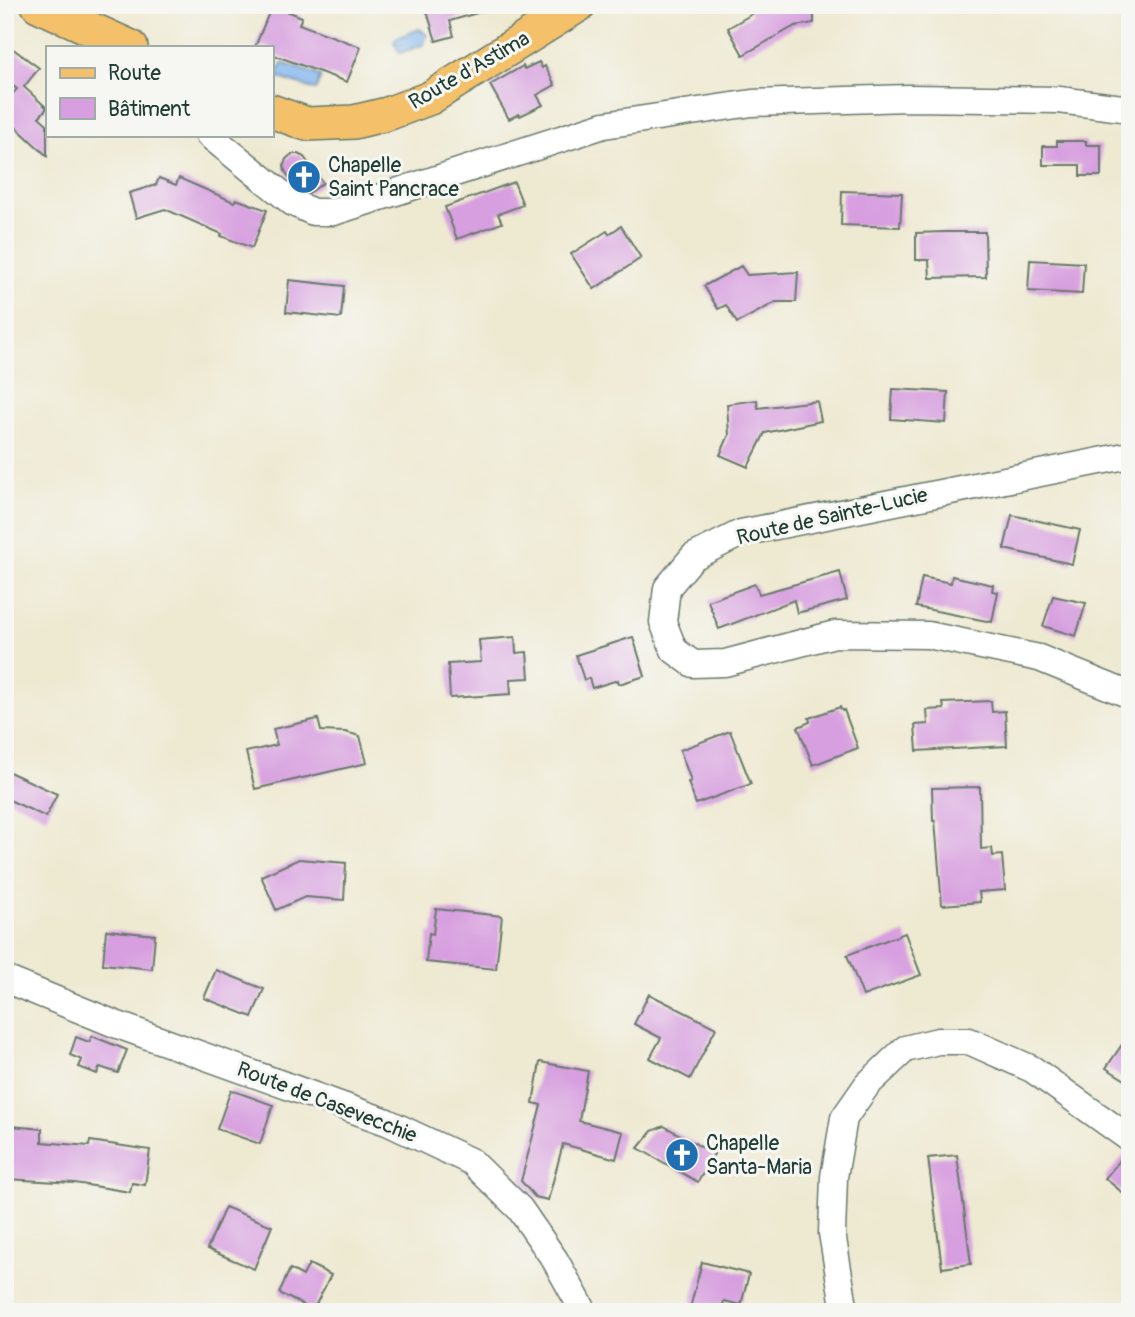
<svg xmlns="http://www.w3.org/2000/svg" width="1135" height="1317" viewBox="0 0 1135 1317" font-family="Pangolin,sans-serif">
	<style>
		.water { fill: url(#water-ripples); stroke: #507992; stroke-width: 2 }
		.building { fill: #d79fdf }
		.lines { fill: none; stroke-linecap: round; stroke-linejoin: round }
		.minor-casing { stroke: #67796b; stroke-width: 29 }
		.major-casing { stroke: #67796b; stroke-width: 36 }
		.minor { stroke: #fff; stroke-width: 26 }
		.major { stroke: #f4c16a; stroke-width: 33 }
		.labels { text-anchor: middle; stroke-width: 6; stroke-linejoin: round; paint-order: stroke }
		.street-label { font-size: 21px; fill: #1f3d34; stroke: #f6f6f2 }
		.poi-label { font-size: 21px; fill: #1f3d34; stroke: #f6f6f2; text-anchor: start }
	</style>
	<defs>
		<pattern id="water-ripples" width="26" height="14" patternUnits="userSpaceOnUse" patternTransform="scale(1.75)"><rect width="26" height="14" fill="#82b5ef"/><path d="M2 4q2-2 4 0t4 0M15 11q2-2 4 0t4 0" fill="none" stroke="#6a94c2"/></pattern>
	</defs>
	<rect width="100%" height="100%" fill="#f6f6f2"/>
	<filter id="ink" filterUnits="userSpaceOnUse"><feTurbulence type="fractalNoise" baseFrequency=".0143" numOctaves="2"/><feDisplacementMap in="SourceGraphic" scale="14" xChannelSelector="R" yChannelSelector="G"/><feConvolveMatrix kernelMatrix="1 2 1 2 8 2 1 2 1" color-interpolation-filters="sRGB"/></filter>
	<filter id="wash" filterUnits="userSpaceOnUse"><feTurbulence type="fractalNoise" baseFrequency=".00686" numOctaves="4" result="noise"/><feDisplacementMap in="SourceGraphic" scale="28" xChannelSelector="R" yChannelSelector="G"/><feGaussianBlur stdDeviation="1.57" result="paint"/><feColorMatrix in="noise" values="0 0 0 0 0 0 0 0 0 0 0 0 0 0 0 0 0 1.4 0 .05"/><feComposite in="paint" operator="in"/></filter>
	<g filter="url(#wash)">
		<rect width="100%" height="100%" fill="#eee9d1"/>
		<!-- water -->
		<g class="water">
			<path d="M420,29L427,35L423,45L400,53L394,43L396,38Z"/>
			<path d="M282,63L321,76L316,90L277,77Z"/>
		</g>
		<g id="blocks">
			<!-- building -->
			<g class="building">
				<path d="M272,5L302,17L299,24L361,47L347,82L271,54V47H255Z"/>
				<path d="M425,5H486L487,10L450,21L454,36L436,41Z"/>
				<path d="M746,5H814V23L795,26L743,55L728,28L752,14Z"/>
				<path d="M5,43L39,68L24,87L47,108L39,117L47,124V156L5,117V103L17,89L5,80Z"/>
				<path d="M539,62L542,68L545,66L555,85L537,95L543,105L520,116L519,114L509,119L490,85L523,66L524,69Z"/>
				<path d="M1057,141H1086V145H1101V176H1080V165H1043V146H1057Z"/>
				<path d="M292,154H298L304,157L323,183L309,193L294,184L285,171L284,165L286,159Z"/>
				<path d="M159,178L176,185L179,178L234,202L236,199L267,210L252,248L221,236L222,234L165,209L136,218L129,193L156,185Z"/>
				<path d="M514,182L523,205L498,214L502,223L457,239L445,207Z"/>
				<path d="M842,191L902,193L900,227L841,225Z"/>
				<path d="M621,226L641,258L594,289L571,254L607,231L609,234Z"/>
				<path d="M944,232H985L986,277L930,278L929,260H916V233Z"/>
				<path d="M1030,260L1084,263L1082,294L1028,291Z"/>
				<path d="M741,266L747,275L798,272L796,302H776L737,323L726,305L718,309L704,286Z"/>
				<path d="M289,280L344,286L341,318L286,312Z"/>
				<path d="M893,389L948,392L946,423L891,419Z"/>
				<path d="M757,400L758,408L817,401L821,421L765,433L748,467L720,455L729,435L727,404Z"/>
				<path d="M1012,515L1080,530L1072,564L1004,549Z"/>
				<path d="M840,572L847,600L797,613L794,600L719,629L708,601L755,584L759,594Z"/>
				<path d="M952,576L993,585L992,591L998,592L992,622L916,607L922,577L951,583Z"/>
				<path d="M1053,596L1086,603L1076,636L1043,626Z"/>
				<path d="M515,637L516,653L527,652L529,678L510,679L511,694L450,698L448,664L481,662L479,640Z"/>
				<path d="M633,637L645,676L619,684L618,680L592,688L589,678L584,680L576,655Z"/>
				<path d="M991,701L992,712L1005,711L1007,746L917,751L915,725L928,724L927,710L944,709L943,703Z"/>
				<path d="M840,707L842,711L844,710L858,748L813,765L798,727L810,722L809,718Z"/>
				<path d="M318,719L321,731L345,732L360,736L367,763L255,789L246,752L277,745L273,729Z"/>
				<path d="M730,731L751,784L696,804L688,782L691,781L680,750Z"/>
				<path d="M5,770L57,794L46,817L5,798Z"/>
				<path d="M980,787L981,849L992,848L993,856L1002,855L1005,890L979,892L980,902L942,905L935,821H933L932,788Z"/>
				<path d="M299,859L346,863L344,900L305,897L276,910L261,876Z"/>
				<path d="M436,909L502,916L496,969L426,962L429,933L433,934Z"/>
				<path d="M106,930L155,935L152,969L103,964Z"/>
				<path d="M905,933L921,975L863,996L847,955Z"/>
				<path d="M216,970L264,989L252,1017L204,998Z"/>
				<path d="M649,994L716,1028L690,1079L650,1058L661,1038L634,1024Z"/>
				<path d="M1130,1033V1083L1106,1068Z"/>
				<path d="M92,1036L127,1050L118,1073L100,1067L97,1074L79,1067L82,1060L70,1055L76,1037L89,1042Z"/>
				<path d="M540,1062L588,1071L579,1121L623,1132L616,1159L563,1144L548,1200L535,1197L521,1181L541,1105L533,1103Z"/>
				<path d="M231,1090L273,1105L260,1144L217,1129Z"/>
				<path d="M11,1126L42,1129V1142L89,1146L90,1141L150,1150L145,1185L132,1183L130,1192L75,1183L7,1179Z"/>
				<path d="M664,1126L714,1154L698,1182L638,1148L652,1131Z"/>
				<path d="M1125,1154L1130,1155V1199L1105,1178Z"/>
				<path d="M957,1155L971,1264L942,1268L928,1158Z"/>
				<path d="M225,1207L272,1226L254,1269L207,1249Z"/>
				<path d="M702,1262L749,1274L741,1305L724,1301L721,1312H689Z"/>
				<path d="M309,1264L331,1275L313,1310L279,1293L290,1269L303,1276Z"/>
			</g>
		</g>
	</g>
	<g filter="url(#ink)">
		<use href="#blocks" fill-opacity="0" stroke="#67796b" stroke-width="2"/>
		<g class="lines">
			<!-- minor casing -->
			<g class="minor-casing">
				<g id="minor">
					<path d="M209,135L293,203L313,212H334L604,125L752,103L908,98L1059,100L1130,109"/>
					<path d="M1130,455L741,533L693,557L667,588L663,622L674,650L693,664L725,663L835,634L928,635L1039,658L1130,695"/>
					<path d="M5,979L115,1024L387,1122L472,1162L520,1209L555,1260L584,1312"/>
					<path d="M845,1312L832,1233L834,1177L844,1118L867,1085L905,1049L938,1041H969L1032,1069L1130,1139"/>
				</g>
			</g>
			<!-- major casing -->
			<g class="major-casing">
				<g id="major">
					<path d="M38,5L131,47"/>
					<path d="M271,111L307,124L354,122L387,114L430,98L579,5"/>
				</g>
			</g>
			<!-- minor -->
			<use href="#minor" class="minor"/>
			<!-- major -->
			<use href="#major" class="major"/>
		</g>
	</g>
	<!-- icons -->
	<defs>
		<g id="church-disc" transform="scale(1.75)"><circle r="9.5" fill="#1f6fb2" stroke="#f6f6f2"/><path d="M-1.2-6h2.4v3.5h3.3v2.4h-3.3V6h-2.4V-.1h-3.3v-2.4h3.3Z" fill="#fff"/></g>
	</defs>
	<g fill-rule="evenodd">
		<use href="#church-disc" x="304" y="177"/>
		<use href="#church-disc" x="682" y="1155"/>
	</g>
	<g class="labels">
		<!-- street labels -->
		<g class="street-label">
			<text transform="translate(469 70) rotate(-30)" y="7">Route d'Astima</text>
			<text transform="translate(832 516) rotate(-13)" y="7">Route de Sainte-Lucie</text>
			<text transform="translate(327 1102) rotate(21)" y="7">Route de Casevecchie</text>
		</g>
		<!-- poi labels -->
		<g class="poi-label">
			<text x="328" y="172">Chapelle<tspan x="328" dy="24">Saint Pancrace</tspan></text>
			<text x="706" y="1150">Chapelle<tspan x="706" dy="24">Santa-Maria</tspan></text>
		</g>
	</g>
	<!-- margin -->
	<rect width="1135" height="1317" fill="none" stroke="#f6f6f2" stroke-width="28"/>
	<!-- legend -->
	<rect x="46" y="46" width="228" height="91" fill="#f6f6f2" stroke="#a0aca6" stroke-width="2"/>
	<rect x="60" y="68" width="35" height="10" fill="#f4c16a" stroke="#a0aca6" stroke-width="2"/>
	<text x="108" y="80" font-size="21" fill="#1f3d34">Route</text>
	<rect x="60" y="98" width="35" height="21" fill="#d79fdf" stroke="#a0aca6" stroke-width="2"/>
	<text x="108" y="116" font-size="21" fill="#1f3d34">Bâtiment</text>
</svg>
